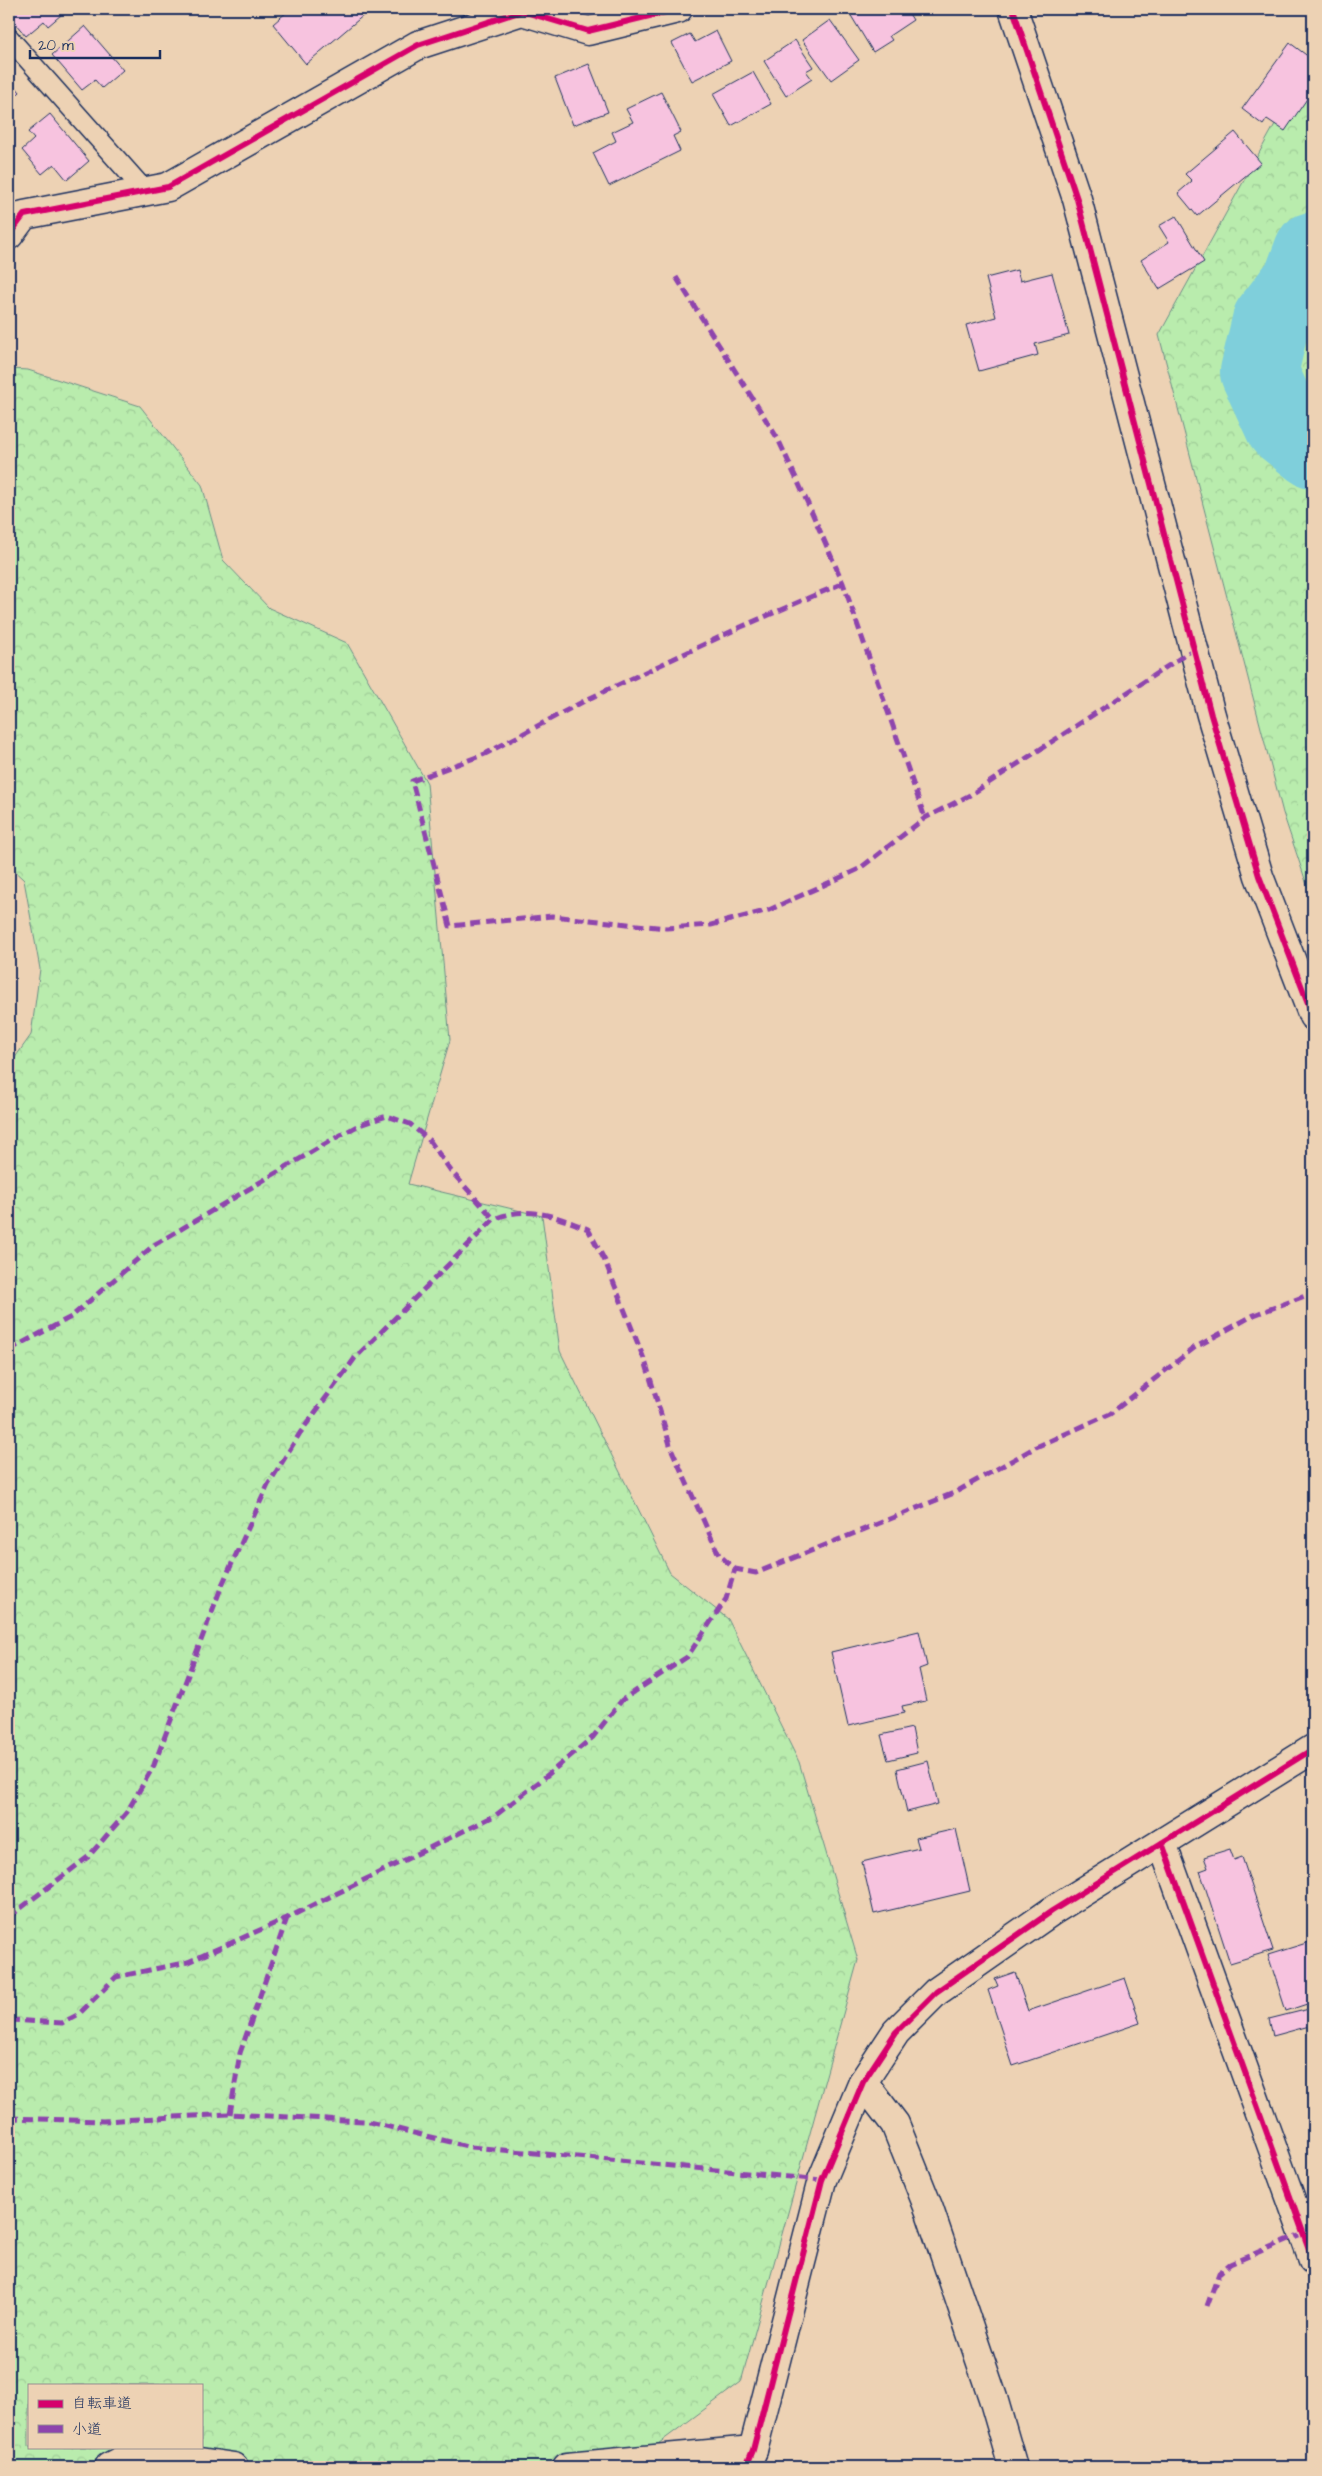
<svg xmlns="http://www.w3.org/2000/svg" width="1322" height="2476" viewBox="0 0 1322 2476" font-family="'Architects Daughter','Klee One',sans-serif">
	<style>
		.forest { fill: url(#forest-crowns); stroke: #6a8e86; fill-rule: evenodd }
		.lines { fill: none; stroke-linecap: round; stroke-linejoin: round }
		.river { stroke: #7fcfdb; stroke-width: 78 }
		.building { fill: #f7c3df; stroke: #1b2f5e }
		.lane-casing { stroke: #1b2f5e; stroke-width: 22 }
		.street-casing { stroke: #1b2f5e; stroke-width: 31 }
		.secondary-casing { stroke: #1b2f5e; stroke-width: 31 }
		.lane { stroke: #edd2b4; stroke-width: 19 }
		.street { stroke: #edd2b4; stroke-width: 28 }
		.secondary { stroke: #edd2b4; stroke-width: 28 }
		.quiet { stroke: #8e44ad; stroke-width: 5; stroke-dasharray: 10 5; stroke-linecap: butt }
		.cycleway-casing { stroke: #edd2b4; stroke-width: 9 }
		.cycleway { stroke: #d6006c; stroke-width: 6 }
	</style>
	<defs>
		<pattern id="forest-crowns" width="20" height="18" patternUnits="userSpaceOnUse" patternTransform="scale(1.25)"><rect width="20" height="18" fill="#b9ecad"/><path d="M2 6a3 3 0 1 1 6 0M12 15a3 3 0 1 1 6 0" fill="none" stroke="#9ecb97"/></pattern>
	</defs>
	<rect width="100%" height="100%" fill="#edd2b4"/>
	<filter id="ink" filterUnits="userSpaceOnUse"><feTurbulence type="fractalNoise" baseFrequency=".02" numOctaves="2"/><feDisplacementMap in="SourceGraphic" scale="10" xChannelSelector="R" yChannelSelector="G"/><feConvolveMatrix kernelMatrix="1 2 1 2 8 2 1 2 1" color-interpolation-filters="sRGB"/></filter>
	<g filter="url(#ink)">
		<!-- forest -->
		<g class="forest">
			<path d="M1313,55V903L1283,813L1159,335Z"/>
			<path d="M9,369L28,370L140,406L202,485L223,560L269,608L347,643L427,783L450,1040L408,1184L542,1216L560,1351L670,1573L728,1619L799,1762L858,1960L741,2382L627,2467H9V1066L31,1035L40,969L24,880L9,866ZM29,2385H201V2447H29Z"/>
		</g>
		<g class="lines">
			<!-- river -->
			<path class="river" d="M1313,251L1302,281L1271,321L1259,372L1284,426L1313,449"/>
		</g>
		<!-- building -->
		<g class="building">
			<path d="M9,9H68L48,26L44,21L26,36L9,16Z"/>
			<path d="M286,9H360L365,14L306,64L273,24L288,11Z"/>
			<path d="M847,9H906L913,20L889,36L892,40L873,52Z"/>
			<path d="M830,20L859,60L831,80L802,40Z"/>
			<path d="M85,26L123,70L102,88L95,80L82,90L52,55Z"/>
			<path d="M716,31L731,61L692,81L672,43L690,34L695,42Z"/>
			<path d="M795,40L813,67L806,71L812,79L786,96L764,61Z"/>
			<path d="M1290,43L1313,60V90L1285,131L1267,119L1263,125L1242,109Z"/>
			<path d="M589,64L608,112L573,125L555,78Z"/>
			<path d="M753,72L771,104L731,126L713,94Z"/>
			<path d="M9,79L20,92L9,102Z"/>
			<path d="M661,92L681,132L673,136L680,151L609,186L593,153L616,141L612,132L633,122L626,109Z"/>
			<path d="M50,114L89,161L67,180L54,164L42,174L22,150L34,139L28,132Z"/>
			<path d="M1235,132L1261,163L1197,216L1178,193L1192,181L1185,174Z"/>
			<path d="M1176,216L1204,262L1159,289L1141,260L1169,242L1159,226Z"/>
			<path d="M1017,270L1020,281L1052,273L1069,335L1035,344L1038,355L979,371L966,325L996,317L986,278Z"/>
			<path d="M919,1631L927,1666L919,1669L926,1701L902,1706L904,1713L848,1726L831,1652Z"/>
			<path d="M912,1728L917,1753L888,1760L881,1735Z"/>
			<path d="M928,1761L938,1804L907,1812L897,1769Z"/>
			<path d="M956,1829L970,1891L874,1914L862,1862L919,1848L916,1838Z"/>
			<path d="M1230,1849L1234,1860L1242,1857L1273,1950L1230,1963L1200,1871L1208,1868L1204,1857Z"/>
			<path d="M1313,1941V2002L1286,2011L1268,1955Z"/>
			<path d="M1015,1972L1028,2011L1125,1978L1140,2023L1013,2066L988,1990L998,1986L995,1979Z"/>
			<path d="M1313,2008V2025L1273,2036L1269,2019Z"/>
		</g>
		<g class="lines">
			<!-- lane casing -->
			<g class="lane-casing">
				<path id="lane" d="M9,38L145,191"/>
			</g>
			<!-- street casing -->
			<g class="street-casing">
				<g id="street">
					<path d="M9,235L24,215L168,187L418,45L522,11L588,31L678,9"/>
					<path d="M1162,1843L1313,2260"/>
					<path d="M863,2082L895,2124L929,2209L993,2398L1013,2467"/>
					<path d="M109,2467L128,2457L179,2459L234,2467"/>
					<path d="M567,2467L753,2450"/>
					<path d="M746,2467L753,2450L822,2180L863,2082L896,2032L936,1992L1052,1911L1313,1749"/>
				</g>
			</g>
			<!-- secondary casing -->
			<g class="secondary-casing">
				<path id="secondary" d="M1013,9L1077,199L1211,715L1259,876L1313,1016"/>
			</g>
			<!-- lane -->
			<use href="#lane" class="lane"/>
			<!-- street -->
			<use href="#street" class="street"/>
			<!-- secondary -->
			<use href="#secondary" class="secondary"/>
			<!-- quiet -->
			<g class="quiet">
				<path d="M676,277L778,439L809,506L843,583L925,818"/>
				<path d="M843,583L741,627L588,699L485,754L412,781L450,926L552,916L666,928L711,925L769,910L859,869L925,818L970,795L1194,649"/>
				<path d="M9,1350L71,1317L154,1245L330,1141L359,1125L387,1116L410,1124L430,1141L451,1171L494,1219"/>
				<path d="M9,1917L88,1857L127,1812L154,1765L222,1585L268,1485L300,1433L355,1358L494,1219C528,1205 555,1216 588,1229L605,1261L646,1364L671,1448L719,1555L735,1569L756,1573L954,1493L1036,1447L1110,1414L1194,1348L1254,1315L1313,1293"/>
				<path d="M9,2020L62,2023L79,2014L116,1977L188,1962L287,1918L496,1815L539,1782L593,1737L622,1700L687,1657L726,1599L735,1569"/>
				<path d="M230,2114L240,2053L287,1918"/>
				<path d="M9,2118L103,2121L230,2114L365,2121L471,2147L822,2180"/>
				<path d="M1207,2306L1219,2273L1230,2264L1313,2229"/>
			</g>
			<!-- cycleway casing -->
			<g class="cycleway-casing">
				<g id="cycleway">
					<path d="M1013,9L1077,199L1211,715L1259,876L1313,1016"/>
					<path d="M9,235L24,215L168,187L418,45L522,11L588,31L678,9"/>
					<path d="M1162,1843L1313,2260"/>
					<path d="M746,2467L753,2450L822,2180L863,2082L896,2032L936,1992L1052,1911L1313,1749"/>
				</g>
			</g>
			<!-- cycleway -->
			<use href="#cycleway" class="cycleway"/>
		</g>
	</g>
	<!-- margin -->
	<rect width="1322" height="2476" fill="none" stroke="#edd2b4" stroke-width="30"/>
	<rect x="15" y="15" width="1292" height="2446" fill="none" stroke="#1b2f5e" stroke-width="2" filter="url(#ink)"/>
	<!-- legend -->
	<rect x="28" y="2384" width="175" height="65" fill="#edd2b4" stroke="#999192"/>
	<rect x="38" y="2400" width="25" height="8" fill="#d6006c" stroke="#999192"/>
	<text x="72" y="2408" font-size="15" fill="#1b2f5e">自転車道</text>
	<rect x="38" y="2425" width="25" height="8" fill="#8e44ad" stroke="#999192"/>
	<text x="72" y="2434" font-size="15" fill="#1b2f5e">小道</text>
	<!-- scale -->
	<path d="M30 50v8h130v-8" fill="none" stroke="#1b2f5e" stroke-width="2.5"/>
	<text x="38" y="50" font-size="15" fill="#1b2f5e" stroke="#edd2b4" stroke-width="4" paint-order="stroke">20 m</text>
</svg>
